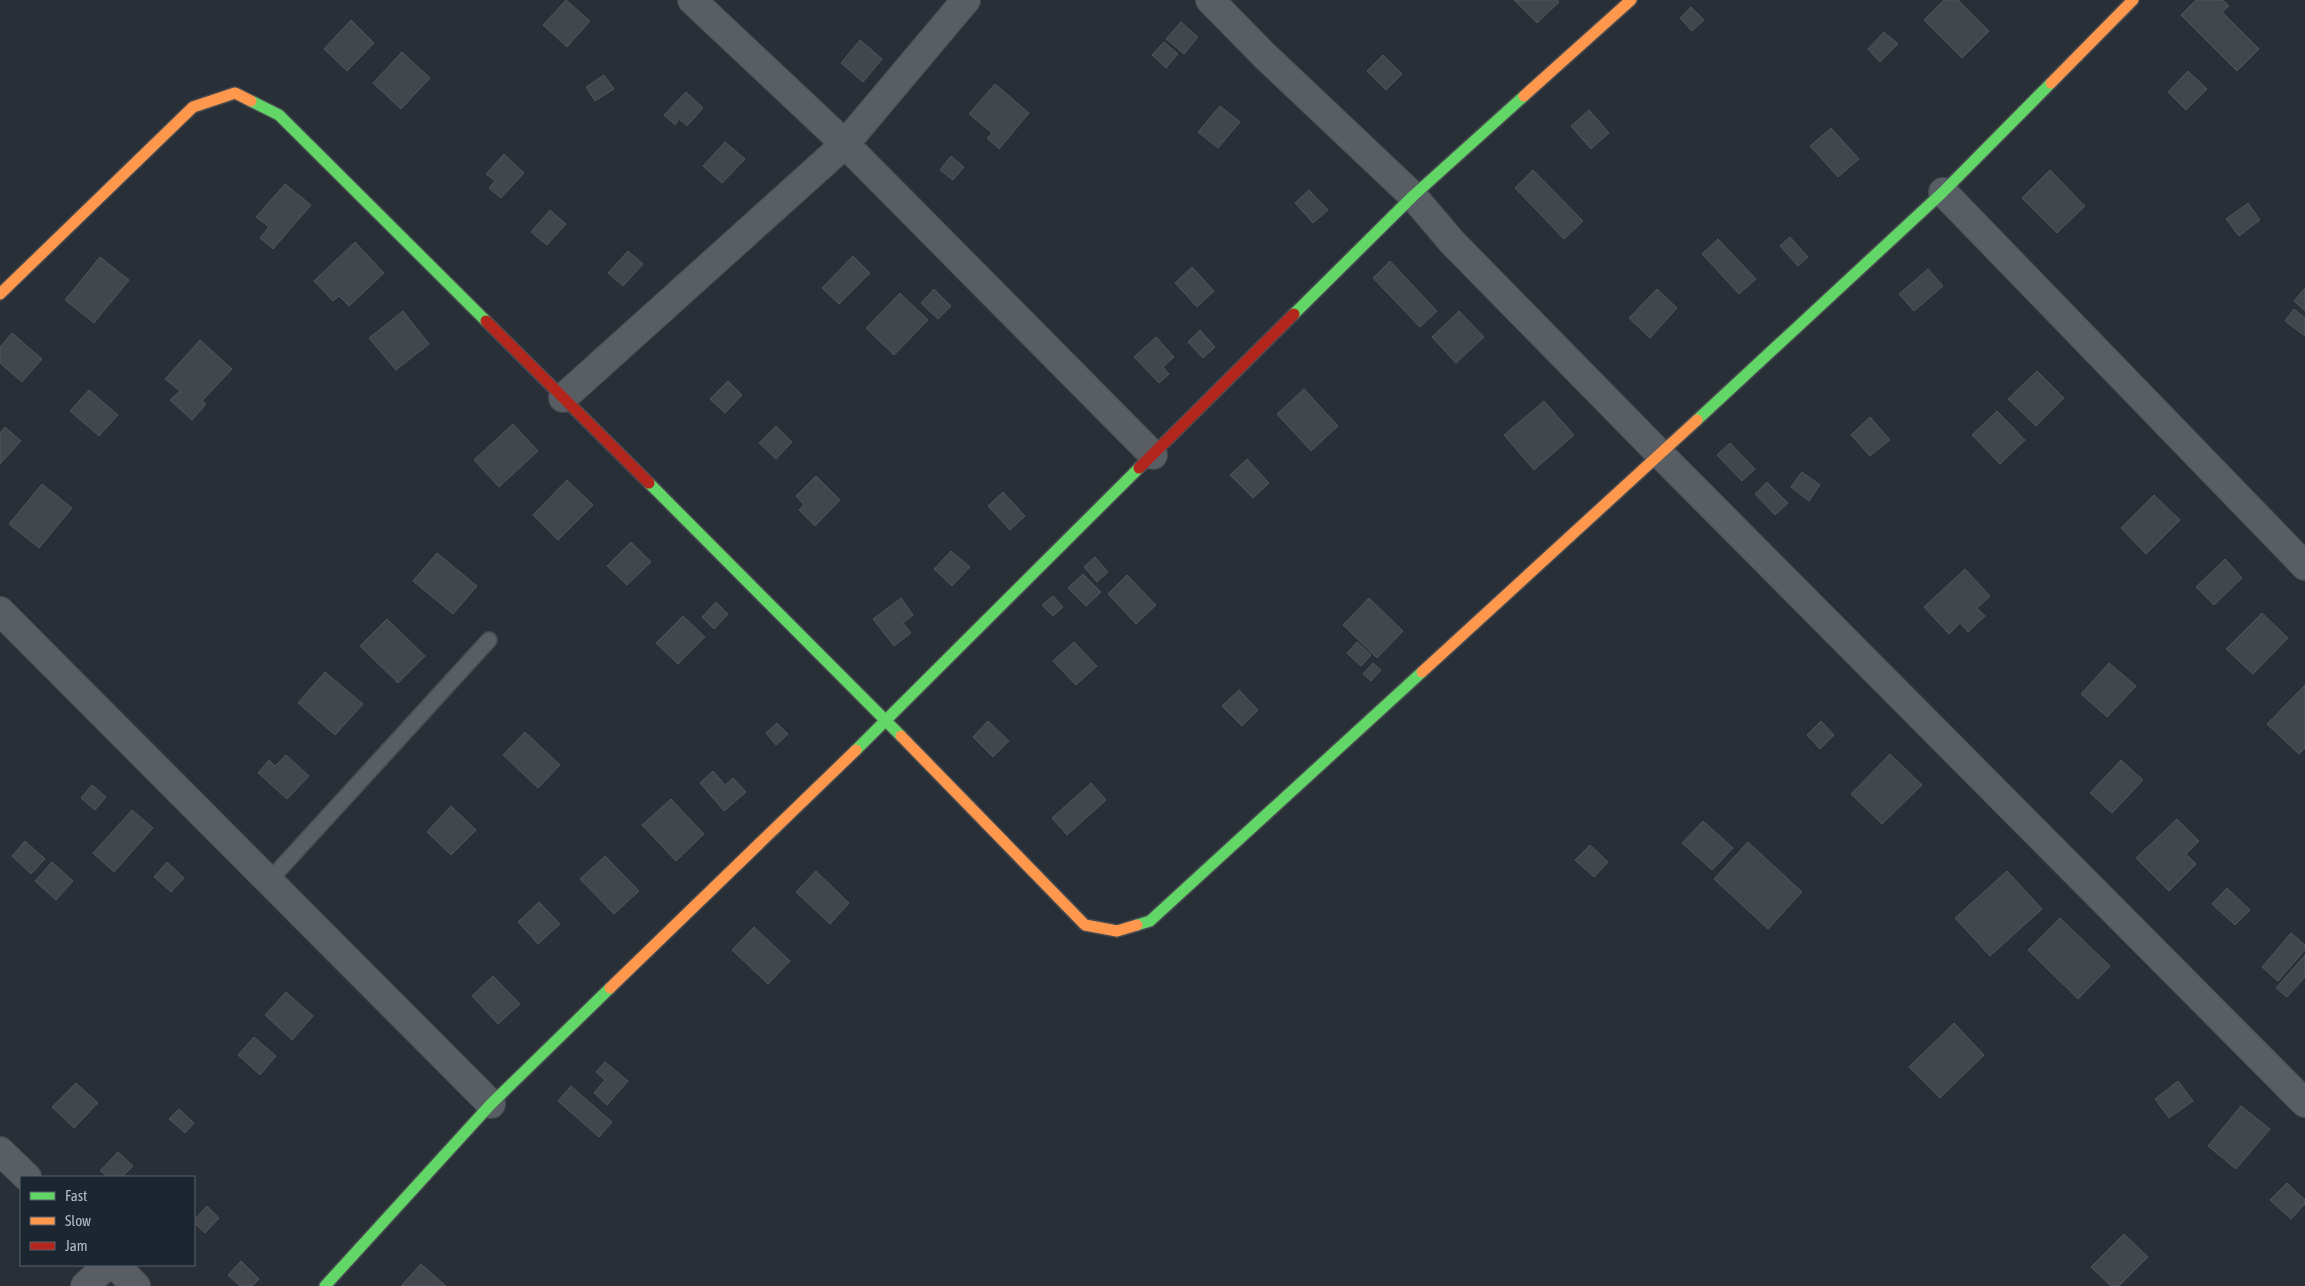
<svg xmlns="http://www.w3.org/2000/svg" width="2305" height="1286" viewBox="0 0 2305 1286" font-family="'Asap Condensed',sans-serif">
	<style>
		.building { fill: #41474c; stroke: #51565d }
		.lines { fill: none; stroke-linecap: round; stroke-linejoin: round }
		.lane-casing { stroke: #474b50; stroke-width: 18 }
		.street-casing { stroke: #474b50; stroke-width: 30 }
		.fast-casing { stroke: #474b50; stroke-width: 14 }
		.slow-casing { stroke: #474b50; stroke-width: 14 }
		.jam-casing { stroke: #474b50; stroke-width: 14 }
		.lane { stroke: #585e63; stroke-width: 15 }
		.street { stroke: #585e63; stroke-width: 28 }
		.fast { stroke: #63d668; stroke-width: 11 }
		.slow { stroke: #ff974d; stroke-width: 11 }
		.jam { stroke: #b3261e; stroke-width: 11 }
	</style>
	<rect width="100%" height="100%" fill="#292f36"/>
	<!-- building -->
	<g class="building">
		<path d="M566,0L590,21L567,47L543,25Z"/>
		<path d="M1514,0H1557L1559,2L1537,23Z"/>
		<path d="M1944,0H1958L1989,31L1962,58L1924,20Z"/>
		<path d="M2196,0H2223L2229,6L2222,12L2259,49L2237,71L2181,15Z"/>
		<path d="M1691,7L1704,20L1692,31L1680,18Z"/>
		<path d="M351,20L374,43L347,71L324,49Z"/>
		<path d="M1181,22L1198,37L1184,54L1166,39Z"/>
		<path d="M1884,32L1898,44L1880,62L1868,49Z"/>
		<path d="M860,40L882,59L863,82L841,63Z"/>
		<path d="M1164,42L1178,54L1166,68L1152,55Z"/>
		<path d="M402,52L430,78L401,109L373,83Z"/>
		<path d="M1383,55L1402,74L1386,90L1367,71Z"/>
		<path d="M2188,71L2207,89L2186,110L2168,92Z"/>
		<path d="M604,75L614,89L595,101L586,87Z"/>
		<path d="M995,84L1029,113L999,149L987,138L992,133L969,114Z"/>
		<path d="M686,92L703,108L687,126L679,119L675,125L664,115Z"/>
		<path d="M1220,106L1240,122L1218,148L1198,132Z"/>
		<path d="M1589,110L1609,133L1591,149L1571,126Z"/>
		<path d="M1831,128L1859,159L1838,177L1810,146Z"/>
		<path d="M725,142L745,159L722,183L703,166Z"/>
		<path d="M504,154L524,173L501,198L489,188L495,181L486,174Z"/>
		<path d="M951,156L964,167L953,180L940,170Z"/>
		<path d="M1533,170L1583,221L1564,239L1515,188Z"/>
		<path d="M2050,170L2085,206L2057,233L2022,198Z"/>
		<path d="M285,184L311,205L273,249L260,238L269,227L256,217Z"/>
		<path d="M1309,190L1328,210L1313,223L1295,203Z"/>
		<path d="M2248,203L2260,220L2239,236L2226,219Z"/>
		<path d="M550,210L566,224L547,245L531,232Z"/>
		<path d="M1790,237L1808,257L1798,266L1780,246Z"/>
		<path d="M1718,239L1756,279L1739,294L1702,254Z"/>
		<path d="M355,242L384,273L349,306L339,296L333,301L314,281Z"/>
		<path d="M628,251L643,264L623,286L608,273Z"/>
		<path d="M853,256L870,273L839,304L822,288Z"/>
		<path d="M100,257L129,280L94,323L65,300Z"/>
		<path d="M1390,261L1437,311L1420,327L1373,278Z"/>
		<path d="M1192,267L1214,291L1197,307L1175,283Z"/>
		<path d="M1928,269L1943,286L1914,311L1899,294Z"/>
		<path d="M2305,288V311L2294,301Z"/>
		<path d="M934,289L951,306L938,319L921,303Z"/>
		<path d="M1657,289L1677,308L1650,338L1629,318Z"/>
		<path d="M900,293L928,320L894,355L866,328Z"/>
		<path d="M2294,309L2305,318V336L2285,321Z"/>
		<path d="M403,311L429,344L396,370L369,338Z"/>
		<path d="M1459,311L1484,337L1456,363L1432,337Z"/>
		<path d="M1200,330L1215,347L1203,358L1188,342Z"/>
		<path d="M12,333L42,359L22,382L0,363V347Z"/>
		<path d="M1156,337L1174,357L1163,367L1169,374L1159,383L1134,357Z"/>
		<path d="M200,340L232,369L202,401L206,404L192,420L170,400L180,391L165,379Z"/>
		<path d="M2037,371L2064,398L2036,426L2008,399Z"/>
		<path d="M728,381L742,395L725,413L710,399Z"/>
		<path d="M1304,389L1338,426L1311,451L1277,414Z"/>
		<path d="M89,390L118,415L99,436L70,411Z"/>
		<path d="M1544,401L1574,435L1534,470L1504,435Z"/>
		<path d="M1997,411L2025,440L2000,464L1972,435Z"/>
		<path d="M1870,417L1890,440L1870,456L1851,435Z"/>
		<path d="M513,424L538,451L499,487L474,460Z"/>
		<path d="M776,426L792,442L776,459L759,443Z"/>
		<path d="M5,427L21,441L0,464V433Z"/>
		<path d="M1730,443L1755,469L1742,481L1717,455Z"/>
		<path d="M1247,459L1269,483L1253,498L1230,475Z"/>
		<path d="M1802,472L1820,485L1809,501L1791,487Z"/>
		<path d="M816,476L840,500L815,526L799,510L804,505L796,496Z"/>
		<path d="M567,480L593,505L558,540L533,515Z"/>
		<path d="M1767,482L1788,503L1775,515L1755,494Z"/>
		<path d="M42,484L72,508L39,548L9,524Z"/>
		<path d="M1003,492L1025,516L1010,530L988,506Z"/>
		<path d="M2154,495L2180,520L2146,554L2121,528Z"/>
		<path d="M631,542L651,562L627,585L607,566Z"/>
		<path d="M951,551L970,567L952,586L934,569Z"/>
		<path d="M437,553L477,586L453,614L413,581Z"/>
		<path d="M1095,557L1108,572L1097,582L1084,567Z"/>
		<path d="M2225,559L2242,578L2214,605L2196,587Z"/>
		<path d="M1965,569L1990,596L1977,608L1985,616L1968,632L1960,623L1949,634L1924,607Z"/>
		<path d="M1083,574L1101,592L1086,606L1068,588Z"/>
		<path d="M1127,575L1156,605L1136,624L1108,594Z"/>
		<path d="M1053,596L1063,607L1053,616L1042,605Z"/>
		<path d="M901,598L913,615L903,623L911,633L894,646L873,619Z"/>
		<path d="M1369,598L1403,631L1377,658L1343,625Z"/>
		<path d="M716,602L728,614L714,629L702,617Z"/>
		<path d="M2262,613L2288,638L2253,674L2226,649Z"/>
		<path d="M683,616L705,637L678,664L656,643Z"/>
		<path d="M387,619L425,656L398,683L360,646Z"/>
		<path d="M1074,642L1097,666L1076,685L1053,661Z"/>
		<path d="M1357,642L1371,655L1361,666L1347,653Z"/>
		<path d="M1373,663L1381,670L1371,681L1363,674Z"/>
		<path d="M2109,663L2136,686L2107,717L2081,694Z"/>
		<path d="M325,672L363,704L335,735L298,703Z"/>
		<path d="M2305,685V748L2299,754L2267,724Z"/>
		<path d="M1239,690L1258,710L1242,726L1222,706Z"/>
		<path d="M988,721L1009,741L993,757L973,737Z"/>
		<path d="M1821,721L1834,735L1820,749L1807,735Z"/>
		<path d="M777,723L788,734L776,745L766,733Z"/>
		<path d="M525,732L560,765L538,788L503,755Z"/>
		<path d="M1890,754L1922,785L1882,824L1851,794Z"/>
		<path d="M286,755L309,776L287,799L258,773L269,760L275,766Z"/>
		<path d="M2121,760L2143,780L2112,813L2090,793Z"/>
		<path d="M713,771L725,785L733,778L746,792L724,811L700,783Z"/>
		<path d="M1091,783L1106,800L1067,835L1052,818Z"/>
		<path d="M92,785L106,797L95,810L81,798Z"/>
		<path d="M671,799L704,834L676,861L642,825Z"/>
		<path d="M451,806L476,830L451,855L427,832Z"/>
		<path d="M132,810L153,828L114,872L93,853Z"/>
		<path d="M2177,819L2199,841L2186,854L2196,864L2169,891L2136,858Z"/>
		<path d="M1703,821L1733,848L1712,870L1682,843Z"/>
		<path d="M25,841L45,859L31,874L12,856Z"/>
		<path d="M1748,842L1802,892L1768,929L1714,879Z"/>
		<path d="M1590,845L1608,862L1594,877L1575,860Z"/>
		<path d="M605,856L639,891L614,914L580,879Z"/>
		<path d="M52,862L73,881L56,900L35,881Z"/>
		<path d="M167,862L184,878L171,892L154,877Z"/>
		<path d="M816,871L849,903L830,924L796,892Z"/>
		<path d="M2007,871L2042,909L1990,956L1955,918Z"/>
		<path d="M2227,888L2250,910L2235,925L2212,904Z"/>
		<path d="M539,902L560,924L538,944L518,922Z"/>
		<path d="M2060,918L2110,966L2078,999L2028,950Z"/>
		<path d="M754,927L790,961L768,984L732,950Z"/>
		<path d="M2291,933L2305,945V950L2278,981L2262,967Z"/>
		<path d="M2305,955V977L2287,997L2276,988Z"/>
		<path d="M493,976L520,1004L498,1024L472,996Z"/>
		<path d="M286,992L313,1016L292,1040L265,1015Z"/>
		<path d="M1954,1023L1984,1055L1940,1098L1909,1067Z"/>
		<path d="M254,1037L276,1056L260,1075L238,1055Z"/>
		<path d="M605,1062L628,1081L607,1105L594,1093L605,1080L596,1072Z"/>
		<path d="M2178,1081L2193,1101L2169,1118L2155,1099Z"/>
		<path d="M76,1083L98,1103L74,1128L52,1107Z"/>
		<path d="M571,1086L612,1122L599,1137L558,1101Z"/>
		<path d="M2241,1106L2270,1129L2236,1169L2208,1146Z"/>
		<path d="M179,1109L194,1123L185,1133L169,1119Z"/>
		<path d="M118,1152L133,1166L122,1177H108L100,1171Z"/>
		<path d="M2287,1183L2305,1200V1204L2291,1219L2270,1200Z"/>
		<path d="M207,1206L219,1218L205,1233L194,1223V1220Z"/>
		<path d="M2124,1234L2148,1257L2119,1286H2111L2091,1267Z"/>
		<path d="M241,1261L259,1279L252,1286H240L228,1275Z"/>
		<path d="M421,1264L446,1286H401Z"/>
	</g>
	<g class="lines">
		<!-- lane casing -->
		<g class="lane-casing">
			<path id="lane" d="M268,882L489,640"/>
		</g>
		<!-- street casing -->
		<g class="street-casing">
			<g id="street">
				<path d="M692,0L845,144L1153,455"/>
				<path d="M1210,0L1265,56L1413,196L1452,242L1660,454L2305,1103"/>
				<path d="M1943,192L2305,566"/>
				<path d="M563,398L845,144L966,0"/>
				<path d="M0,611L491,1104"/>
				<path d="M0,1151L27,1177"/>
				<path d="M115,1265L136,1286"/>
				<path d="M85,1286L107,1265"/>
			</g>
		</g>
		<!-- fast casing -->
		<g class="fast-casing">
			<g id="fast">
				<path d="M251,101L279,115L486,321"/>
				<path d="M1294,314L1413,196L1524,96"/>
				<path d="M1697,420L1943,192L2051,83"/>
				<path d="M649,483L901,736"/>
				<path d="M856,750L1139,468"/>
				<path d="M1137,925L1150,921L1422,672"/>
				<path d="M325,1286L491,1104L610,988"/>
			</g>
		</g>
		<!-- slow casing -->
		<g class="slow-casing">
			<g id="slow">
				<path d="M2051,83L2133,0"/>
				<path d="M1524,96L1631,0"/>
				<path d="M0,294L193,107L235,93L251,101"/>
				<path d="M1422,672L1697,420"/>
				<path d="M901,736L1085,925L1117,931L1137,925"/>
				<path d="M610,988L856,750"/>
			</g>
		</g>
		<!-- jam casing -->
		<g class="jam-casing">
			<g id="jam">
				<path d="M486,321L649,483"/>
				<path d="M1139,468L1294,314"/>
			</g>
		</g>
		<!-- lane -->
		<use href="#lane" class="lane"/>
		<!-- street -->
		<use href="#street" class="street"/>
		<!-- fast -->
		<use href="#fast" class="fast"/>
		<!-- slow -->
		<use href="#slow" class="slow"/>
		<!-- jam -->
		<use href="#jam" class="jam"/>
	</g>
	<!-- legend -->
	<rect x="20" y="1176" width="175" height="90" fill="#1c2630" stroke="#58626c"/>
	<rect x="30" y="1192" width="25" height="8" fill="#63d668" stroke="#58626c"/>
	<text x="65" y="1201" font-size="15" fill="#b3bcc7">Fast</text>
	<rect x="30" y="1217" width="25" height="8" fill="#ff974d" stroke="#58626c"/>
	<text x="65" y="1226" font-size="15" fill="#b3bcc7">Slow</text>
	<rect x="30" y="1242" width="25" height="8" fill="#b3261e" stroke="#58626c"/>
	<text x="65" y="1251" font-size="15" fill="#b3bcc7">Jam</text>
</svg>
